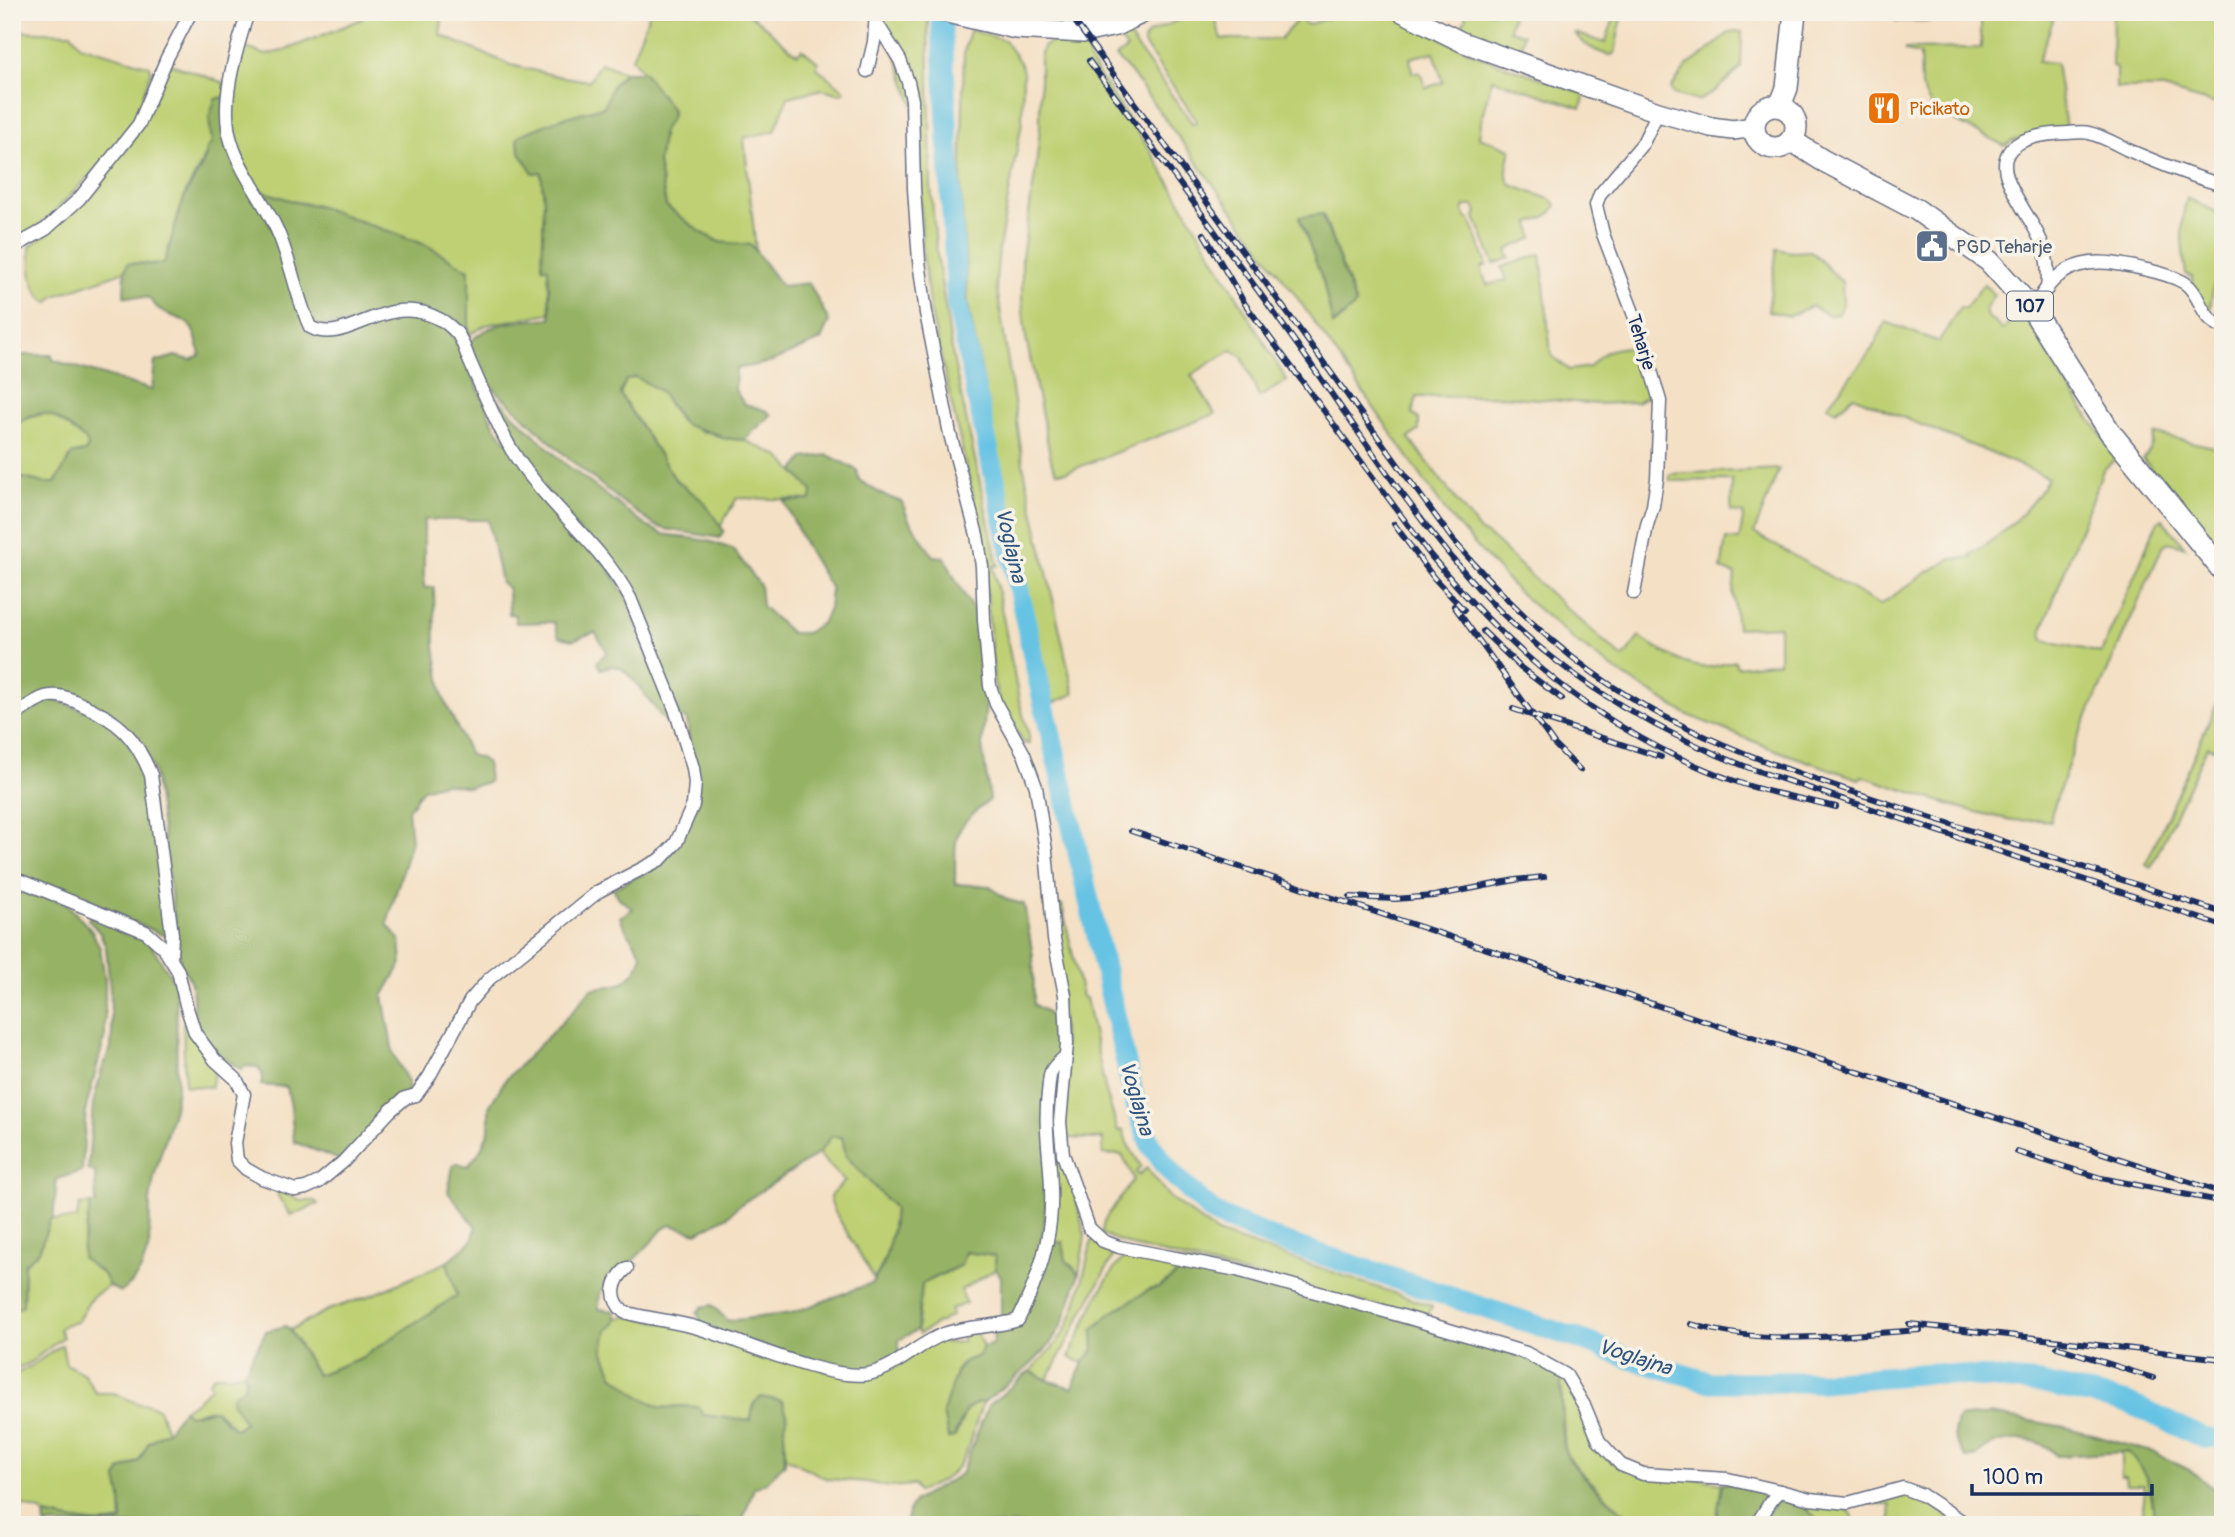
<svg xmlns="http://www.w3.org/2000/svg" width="2235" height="1537" viewBox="0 0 2235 1537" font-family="Pangolin,sans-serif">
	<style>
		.green { fill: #bed073; stroke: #6c8068; stroke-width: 2; fill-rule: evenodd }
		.forest { fill: #96b265; stroke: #587062; stroke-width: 2 }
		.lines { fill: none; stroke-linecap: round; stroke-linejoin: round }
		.river { stroke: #66c3e4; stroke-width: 21 }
		.street-casing { stroke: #676d82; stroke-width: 15 }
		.secondary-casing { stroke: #676d82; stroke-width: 22 }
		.primary-casing { stroke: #676d82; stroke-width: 24 }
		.street { stroke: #fff; stroke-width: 12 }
		.secondary { stroke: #fff; stroke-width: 19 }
		.primary { stroke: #fff; stroke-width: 21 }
		.rail-casing { stroke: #1b2f5e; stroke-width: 6 }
		.rail { stroke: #f7f3e8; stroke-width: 3.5; stroke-dasharray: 10; stroke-linecap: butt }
		.labels { text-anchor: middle; stroke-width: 7; stroke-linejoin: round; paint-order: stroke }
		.shield { fill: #f7f3e8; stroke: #5d6a87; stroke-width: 2 }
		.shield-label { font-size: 18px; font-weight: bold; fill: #1b2f5e }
		.food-label { font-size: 19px; fill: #c56008; stroke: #f7f3e8; text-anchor: start }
		.service-label { font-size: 19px; fill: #4e5e75; stroke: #f7f3e8; text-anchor: start }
		.street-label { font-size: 19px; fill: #1b2f5e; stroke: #f7f3e8 }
		.water-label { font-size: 21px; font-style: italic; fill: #2e5480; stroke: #f7f3e8 }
	</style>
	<rect width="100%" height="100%" fill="#f7f3e8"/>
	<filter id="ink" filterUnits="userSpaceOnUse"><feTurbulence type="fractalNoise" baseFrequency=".0143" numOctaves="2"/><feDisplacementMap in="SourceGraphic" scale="14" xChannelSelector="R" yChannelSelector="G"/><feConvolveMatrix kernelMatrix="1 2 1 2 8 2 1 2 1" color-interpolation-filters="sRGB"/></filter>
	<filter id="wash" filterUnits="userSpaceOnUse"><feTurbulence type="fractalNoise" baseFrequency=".00686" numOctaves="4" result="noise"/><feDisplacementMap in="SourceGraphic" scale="28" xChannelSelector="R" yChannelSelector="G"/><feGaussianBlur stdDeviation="1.57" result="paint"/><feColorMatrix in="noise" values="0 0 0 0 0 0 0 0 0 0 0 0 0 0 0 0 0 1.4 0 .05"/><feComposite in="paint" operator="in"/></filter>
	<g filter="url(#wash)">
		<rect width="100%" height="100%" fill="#f4e0c5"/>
		<!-- green -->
		<g class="green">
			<path d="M362,12H443L440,35L511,65L557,76L589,81L600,63L625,72L612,86L604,107L562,118L541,172L544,200L543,267H548L550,313L486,325L469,335V270L426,245L318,206L296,202L258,190L243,164L230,112L241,46L266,55L286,50L362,19Z"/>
			<path d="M650,12C666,12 738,9 747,14C767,23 779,44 798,54L802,49L818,62L816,67L845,91L840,94L823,89L788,97L775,131L744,138L756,251L751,245L720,242L702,233L666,206L658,163L663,130L671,118L672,110L632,58Z"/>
			<path d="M897,12L928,19L931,187L936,248L953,358L998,566H993L1019,700L1029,736V744L1024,743L1000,703L994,682L982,536L930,310L923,257L917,115L883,18L886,13Z"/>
			<path d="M1197,12H1209L1215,17L1221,39H1280L1299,18L1307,25L1329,18L1331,12H1388L1481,57L1585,94L1581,108L1492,79L1482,117L1479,137L1511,149C1509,161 1503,175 1511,185L1552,200L1556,205C1551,217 1541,219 1530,223L1533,238L1507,250L1510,258L1494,264L1475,217L1477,212L1474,206H1465L1463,211L1466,218L1470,219L1487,265L1481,268L1487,285L1507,280L1502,267L1541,254L1551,355L1569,370L1590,367C1605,348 1615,347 1638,347L1651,382L1650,395L1637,402L1599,404L1501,396L1417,397L1412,414L1419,419V430L1409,438L1480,531L1494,540L1546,590L1623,658L1639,637C1659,649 1683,667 1707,667C1716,667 1726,663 1735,661L1737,667L1779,662V626L1737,628L1733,594L1735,574L1721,569L1726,539L1739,540L1744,514L1731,512L1732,480L1670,481V474L1779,469L1754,533L1880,605L1924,574L1951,559L1972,558L1971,554C2001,537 2032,508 2048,478C1984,448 1918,426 1854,396L1836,411L1827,406L1872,349L1886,322L1939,342L1960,307L1965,308L1984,284L1994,295L1986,307V315L2003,330L2021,309L2065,382L2117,458L2103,470L2042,630L2043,640L2101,653L2157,523L2162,519L2185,547L2169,542L2163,546L2076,742L2051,815V821C2038,818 2026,822 2013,820C1962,811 1911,792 1862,776L1859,779L1778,751L1688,715L1616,671L1574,640L1516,590L1449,516L1296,296L1131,73L1116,57L1127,49L1118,36L1130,38L1193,124L1197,121L1144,44V40L1149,33ZM1434,52L1443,82L1426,88L1420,73L1412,72L1410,58ZM1323,214L1356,305L1333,325L1323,281L1300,218Z"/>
			<path d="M1462,12H1513L1509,30L1523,34L1520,53L1461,28L1466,17Z"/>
			<path d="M1598,12H1622L1615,53L1611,55C1597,53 1582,44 1575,33L1605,43L1614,18Z"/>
			<path d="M1895,12H2056L2038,62L2056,63L2066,128L2012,141L2005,146L1933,110L1921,87L1920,54L1905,51V49L1981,48V21H1896Z"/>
			<path d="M2113,12H2223V106L2160,88H2116V68L2112,66Z"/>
			<path d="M970,30L1004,40L1021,64L1023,73L1022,122L999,248L996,282L1024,469L1074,694L1053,703L1015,537L968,304L961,190L964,52Z"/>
			<path d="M12,31L71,33L80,45L150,66L151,71L135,120L108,157L50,216L36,228L12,242Z"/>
			<path d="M1737,31L1742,32L1741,67L1713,93L1698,101L1673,94L1671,88L1687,66L1704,54L1730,32Z"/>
			<path d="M1062,40H1084L1092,65L1155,158L1287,381L1259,397L1242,357L1232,350L1191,375L1215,414L1066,472H1057L1052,464L1026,338L1022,301V257L1036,168L1040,127V57L1043,47L1051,42Z"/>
			<path d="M168,63L227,84L225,97L209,118L212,143L185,194L164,263C156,265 137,263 128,263L125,271L55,296L48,303C30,292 30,266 30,246L48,233L133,140Z"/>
			<path d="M2187,198L2223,215V286L2214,285L2209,314L2194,290L2192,277L2186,274C2182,249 2179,223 2187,198Z"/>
			<path d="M1777,249L1792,252L1811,251L1842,282L1843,304L1838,314L1829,315L1812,306L1789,316L1768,311Z"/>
			<path d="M636,377L660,391L680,421L702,432H709L722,438L744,440L779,456L813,491L811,500L737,498L720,527L703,501L675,479L620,394L626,380Z"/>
			<path d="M45,413L54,416L86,440L89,446L85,452C65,458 66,470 55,483H43L12,475V428L20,421Z"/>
			<path d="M2155,434L2223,449V552L2205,532L2200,530L2143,459L2150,450Z"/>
			<path d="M2223,690V752L2207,747L2151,867L2146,864Z"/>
			<path d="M1062,905L1082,997L1086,998L1105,1088L1118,1131L1123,1130L1127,1143L1141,1166L1136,1172L1138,1175L1147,1168L1169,1197L1217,1233L1432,1306L1427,1318L1132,1246L1101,1234L1105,1219L1134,1179L1122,1155L1103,1154V1139L1063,1138L1066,1073L1053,907Z"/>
			<path d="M187,1022L217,1065C213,1072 214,1079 211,1087L185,1086L183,1023Z"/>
			<path d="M1057,1072L1060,1074L1057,1122L1085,1236L1079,1274L1049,1243L1048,1109Z"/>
			<path d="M832,1136L842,1137L846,1156L894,1208C892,1233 889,1258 874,1279L835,1212L831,1202V1195L845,1181L818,1154Z"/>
			<path d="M278,1189L300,1201H315L318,1204L291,1216L278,1196Z"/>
			<path d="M91,1204L83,1244L82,1258L103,1274L109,1286L92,1297L77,1322L66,1324L59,1329L63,1337L31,1362L12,1371V1311L23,1305L24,1264L39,1251L50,1220L77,1219L79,1205Z"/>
			<path d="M1096,1239L1110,1248L1112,1258L1047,1380L1030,1371C1042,1360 1054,1348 1063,1334C1079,1307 1084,1270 1092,1240Z"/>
			<path d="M965,1252L995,1256L996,1269L961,1290L966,1303L950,1310L952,1315L919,1334L917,1330L922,1284L961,1265Z"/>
			<path d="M1129,1254L1191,1264L1158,1288L1149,1290L1093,1330L1094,1350L1083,1363L1069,1357C1084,1328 1104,1271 1129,1254Z"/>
			<path d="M447,1262L458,1295L361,1358L317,1375L290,1330L328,1310L375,1294Z"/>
			<path d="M629,1316L675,1325L848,1377L942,1339L944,1343L962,1342L963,1331L977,1333L983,1347L979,1356L964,1361L956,1372L955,1437L966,1410L978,1402L983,1403C973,1425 971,1456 952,1473C943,1482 930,1486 918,1492L914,1485L889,1487L867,1482L827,1479L785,1457L784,1430L787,1414L754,1403L751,1421L703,1415L682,1406L661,1408L636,1394L613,1375L603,1350L607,1330L615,1324L617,1318Z"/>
			<path d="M62,1345L66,1364L84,1374L96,1393H114L139,1404H146L159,1409L167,1431L149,1442L139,1461L120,1471L117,1478L121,1497L122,1520C99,1529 67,1519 44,1515L43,1512L12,1502V1376L31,1366Z"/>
			<path d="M244,1372C248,1385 240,1393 233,1404L245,1422L236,1429C228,1423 217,1406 206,1410C200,1412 196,1414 189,1415L183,1410L198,1400L211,1387L209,1381L215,1375H231Z"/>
			<path d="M1564,1377L1612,1462L1722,1483L1716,1525H1639L1618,1508L1574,1465L1565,1452L1561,1382Z"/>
			<path d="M2127,1452C2151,1473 2152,1495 2155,1525H2141L2145,1491L2144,1485H2126L2125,1477H2121V1453Z"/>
			<path d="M1912,1493L1963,1525H1891L1890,1504H1871V1499Z"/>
			<path d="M1800,1500L1847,1509L1852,1514L1855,1525H1822C1815,1514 1806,1513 1800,1500Z"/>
		</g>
		<!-- forest -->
		<g class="forest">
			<path d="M625,72H644L672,110L671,118L663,130L658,163L666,206L702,233L719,242L751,245L782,286L809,283L829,321L821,340L771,362L736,369L735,390L744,404L767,411L771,415L744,440L722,438L719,435L685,425L660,391L636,377L626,380L620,394L675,479L703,501L724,531L720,538L665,529L654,525L620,500L569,459L481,377L469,344C487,320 524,321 551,318L548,268L542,267L544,200L541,172L533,173L521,154L517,140L520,135L562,118L604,107L612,86Z"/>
			<path d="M225,97L224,121L274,233L308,331L316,336L327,337L400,313L434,321L447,329L459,344L494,425L610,571L626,597L673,721L667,723C654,710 632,672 618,667C611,665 607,667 601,669L597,662L607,652L595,632L573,640L559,637L554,622L516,623L515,615L509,614L508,588L501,583L488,520H424V588L434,587L435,647L443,697L470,755L480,758L487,763L489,782L469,787L443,783L423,789L408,810L411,841L387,924L400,940L402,963L383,996L393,1053L408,1082V1093L340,1160L294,1142L291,1107L287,1087L261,1085L263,1074L260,1072L259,1067L245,1066L242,1070L225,1059L222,1060C215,1052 205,1044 200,1035C186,1013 202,987 181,967L154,772L146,753L65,693L12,712V475L43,483H55L72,454L85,452L88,446L86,440C57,420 45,399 12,428V378L18,355H52L53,360L152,390L155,362L175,356L191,360L200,355C191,301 172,331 149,298L124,296L125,271L128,263C138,263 156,266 164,263C172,242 175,220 184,199C190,182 206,167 207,148L212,143L209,118L215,99Z"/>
			<path d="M258,190L296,202L318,206L426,245L469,270V335H461L421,308L345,325L312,326Z"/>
			<path d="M1322,214L1356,305L1333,325L1323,281L1299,217Z"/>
			<path d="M489,391L564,463L648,527L663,534L708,541L733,549L760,585L762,606L791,633H806L823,622L829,608L831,589L805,545L784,501L811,500L812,491L794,471L804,458L828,455L857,470L859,480L883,495L902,502L908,518L933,556L945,557L953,575L978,619L986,704L982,746L990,800C949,830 956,837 955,884L989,886L1008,900L1024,904L1033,956L1034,1005L1044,1010L1063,1029V1047L1050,1068L1048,1187L1041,1253L1016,1319L1001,1323V1277L996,1269L995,1256L965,1252L961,1265L922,1284L917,1330L899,1340V1357L867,1372L826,1367L704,1327L697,1313L702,1307L712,1305L728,1321L792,1313L872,1283L883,1266L892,1232L894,1208L846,1156L842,1137L832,1136L818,1154L738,1206L728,1216L697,1233L671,1225L664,1228C654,1239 644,1251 632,1261C614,1276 597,1282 599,1309L615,1311C618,1321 615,1324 607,1330L603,1350L613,1375L636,1394L661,1408L682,1406L699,1407L703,1415L750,1421L754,1403L761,1397L782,1401L787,1414L784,1430L785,1463L767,1482L754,1488L741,1525H45L44,1515C68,1519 99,1528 122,1521L121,1497L117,1478L120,1471L139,1461L149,1442L167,1431L183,1410L189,1415C199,1414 206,1409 216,1410L224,1420L236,1429L245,1422L233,1404L232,1396L244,1387L246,1378L244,1372L266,1331L286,1326L290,1330L317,1375L361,1358L457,1295L447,1262L472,1241L476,1227L448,1192L453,1166L457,1163L468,1166L480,1151L489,1131V1107L505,1080L573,1011L591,989L621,984L636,971L642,955C635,941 625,932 620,917L633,909L619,898L613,888L651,870L695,803L687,720L679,715L635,600L515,451L487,394Z"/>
			<path d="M53,699L104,718L126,737L147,775L170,931L165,936L78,897L69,898L12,876V721Z"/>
			<path d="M12,883L67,904L92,931L100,948L105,979V1036L86,1108L82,1171L57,1179L53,1220H50L39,1251L24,1264L23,1306L12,1311Z"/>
			<path d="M94,913L144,934L176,984L177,1088L174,1108L154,1177L150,1201L149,1247L141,1270L131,1284L120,1292L109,1286L103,1274L82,1258L83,1244L91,1204H96L95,1172L88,1170L93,1104L102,1069L111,1048L112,1032L110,990L106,947L100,933L88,919Z"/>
			<path d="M1063,1242L1066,1260L1079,1274C1073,1291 1069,1309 1061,1326C1045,1359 1011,1380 983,1403L978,1402L966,1410L954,1437L948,1438L943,1412L956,1372L965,1361L979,1356L983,1347L993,1344L994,1333L1019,1323L1049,1243Z"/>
			<path d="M1191,1264L1230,1273L1510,1349L1564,1377L1561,1382C1562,1397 1561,1441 1566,1453C1572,1471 1623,1512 1639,1525H906L910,1508L915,1501L961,1474L988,1406L1030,1371L1047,1380L1072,1388L1083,1363L1094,1350L1093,1330L1109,1314L1149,1290L1158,1288Z"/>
			<path d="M1990,1414L2065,1427L2155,1453L2188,1469L2223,1496V1525H2155C2152,1495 2151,1473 2127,1452L2056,1456C2042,1433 1993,1436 1977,1456L1966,1458C1955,1439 1950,1440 1958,1418Z"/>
			<path d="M1722,1483L1739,1484L1771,1495L1754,1525H1716Z"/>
			<path d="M1779,1496L1800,1500C1806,1513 1816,1514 1822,1525H1760Z"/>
		</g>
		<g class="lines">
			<!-- river -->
			<path class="river" d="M941,12L957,304L1039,683L1135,1102L1150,1144L1171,1173L1215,1214L1277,1240L1579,1339L1633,1360L1710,1382H1822L1931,1373L2040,1383L2128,1403L2204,1438L2223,1439"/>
		</g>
	</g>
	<g filter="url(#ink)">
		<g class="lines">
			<!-- street casing -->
			<g class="street-casing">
				<g id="street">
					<path d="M876,22L900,60L908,82L912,100L914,188L919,261L926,313L950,434L977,535L982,566L984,620L990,686L996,704L1024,754L1036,787L1046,851L1054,939L1065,995L1067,1044L1060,1122L1063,1154L1089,1228L1103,1241L1119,1247L1237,1270L1409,1318L1526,1353L1566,1375L1585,1407L1599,1441L1621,1465L1643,1474L1728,1479L1780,1491"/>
					<path d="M867,71L874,42L876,12"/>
					<path d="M12,248L46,229L79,199L139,124L167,58L191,12"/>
					<path d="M2047,289C2053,239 2027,224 2009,182C1991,140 2038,134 2068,133C2074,133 2083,131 2089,133C2102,136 2116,144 2128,150C2159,163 2190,176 2223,185"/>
					<path d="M2032,309C2040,298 2049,282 2060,275C2086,256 2115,263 2143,269C2157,272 2173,276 2185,283C2202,295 2199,318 2223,327"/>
					<path d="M1634,593L1647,525L1653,506L1657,479L1660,401L1637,323L1603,234L1596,205L1600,194L1643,143L1658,112"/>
					<path d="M12,717C22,711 34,700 45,697C58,693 70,699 81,704C119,721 135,736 151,775L172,934L171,959"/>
					<path d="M12,879L21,881L146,932L163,947L178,971L186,1005L195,1033L215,1060L236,1079L244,1094L235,1143L237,1160L246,1169L262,1178L295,1190L306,1188L319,1182L343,1162L390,1111L405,1098L416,1095L429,1077L470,1001L489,979L599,891L661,859L676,843L693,805L695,783L693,768L675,709L630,598C600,542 544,503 511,449C495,421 483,391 470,362C466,353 463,341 457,333C453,329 446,322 441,320C386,288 347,348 310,327C296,296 291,261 277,230C264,200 242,175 232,144C218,105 236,51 248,12"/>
					<path d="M627,1268C612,1281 609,1298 624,1312C648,1319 674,1321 698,1328C740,1340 828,1381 868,1374C897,1368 917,1344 944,1334C968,1325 993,1328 1018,1320C1035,1286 1050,1246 1051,1207C1053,1168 1043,1133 1048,1093C1049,1086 1049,1078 1051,1072C1054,1065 1060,1061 1066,1056"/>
					<path d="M1756,1525L1771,1501L1780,1491L1810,1499L1848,1503L1903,1488L1922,1495L1968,1525"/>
				</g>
			</g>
			<!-- secondary casing -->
			<g class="secondary-casing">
				<g id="secondary">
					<path d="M943,12L1016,29L1083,33L1116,26L1145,12"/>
					<path d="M1402,12L1462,42L1658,112L1711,127L1733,130L1754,127"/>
				</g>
			</g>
			<!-- primary casing -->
			<g class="primary-casing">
				<g id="primary">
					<path d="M1780,106L1787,88L1795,12"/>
					<circle cx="1775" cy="127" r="21"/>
					<path d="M1791,140L1822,160L1917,210L1989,261L2032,309L2110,432L2223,571"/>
				</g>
			</g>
			<!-- street -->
			<use href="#street" class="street"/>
			<!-- secondary -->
			<use href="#secondary" class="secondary"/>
			<!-- primary -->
			<use href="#primary" class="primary"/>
			<!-- rail casing -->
			<g class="rail-casing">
				<g id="rail">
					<path d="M1068,12L1453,540C1501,595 1551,646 1612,686C1702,745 1805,776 1905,809C2011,843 2117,878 2223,913"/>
					<path d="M1089,61C1159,156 1230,251 1298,346C1354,425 1407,507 1471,580C1546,667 1646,728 1752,769L2223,926"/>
					<path d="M1204,234L1245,304L1431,556C1519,661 1611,738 1743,784C1773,794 1805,799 1836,807"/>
					<path d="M1394,524L1434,578L1464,610"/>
					<path d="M1454,606L1554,744L1580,770"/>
					<path d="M1483,631L1521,668L1562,699"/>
					<path d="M1513,709L1661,757"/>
					<path d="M1131,831L2223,1193"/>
					<path d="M1350,897L1395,899L1434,896L1515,880L1544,877"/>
					<path d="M2017,1152L2101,1178L2219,1201"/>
					<path d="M1691,1324C1768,1347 1841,1335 1920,1330"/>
					<path d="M1909,1324L2223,1359"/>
					<path d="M2057,1347L2153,1378"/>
				</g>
			</g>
			<!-- rail -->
			<use href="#rail" class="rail"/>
		</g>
	</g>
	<!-- icons -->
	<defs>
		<g id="restaurant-square" transform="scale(1.75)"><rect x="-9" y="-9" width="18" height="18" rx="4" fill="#e8710a" stroke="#f7f3e8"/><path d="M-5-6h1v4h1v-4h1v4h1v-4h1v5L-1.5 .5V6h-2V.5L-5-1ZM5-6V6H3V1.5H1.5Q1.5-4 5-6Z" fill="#fff"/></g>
		<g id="civic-square" transform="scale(1.75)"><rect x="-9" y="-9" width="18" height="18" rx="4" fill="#5c6f8a" stroke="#f7f3e8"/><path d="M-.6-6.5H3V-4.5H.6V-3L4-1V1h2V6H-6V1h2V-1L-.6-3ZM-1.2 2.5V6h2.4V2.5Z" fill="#fff"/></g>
	</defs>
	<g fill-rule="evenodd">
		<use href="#restaurant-square" x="1884" y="108"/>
		<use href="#civic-square" x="1932" y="246"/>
	</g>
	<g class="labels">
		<!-- shield labels -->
		<rect class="shield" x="2007" y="291.5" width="46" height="29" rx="5"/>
		<g class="shield-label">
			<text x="2030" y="312">107</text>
		</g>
		<!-- food labels -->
		<g class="food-label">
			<text x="1909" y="115">Picikato</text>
		</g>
		<!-- service labels -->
		<g class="service-label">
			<text x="1956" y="253">PGD Teharje</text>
		</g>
		<!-- street labels -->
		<g class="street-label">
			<text transform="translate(1642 342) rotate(73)" y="7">Teharje</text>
		</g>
		<!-- water labels -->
		<g class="water-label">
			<text transform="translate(1011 545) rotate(77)" y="7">Voglajna</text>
			<text transform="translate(1137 1098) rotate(74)" y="7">Voglajna</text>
			<text transform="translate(1635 1357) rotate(18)" y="7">Voglajna</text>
		</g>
	</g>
	<!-- margin -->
	<rect width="2235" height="1537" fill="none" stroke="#f7f3e8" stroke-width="42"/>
	<!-- scale -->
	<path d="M1972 1484v10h180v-10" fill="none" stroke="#1b2f5e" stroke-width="3.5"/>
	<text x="1983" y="1484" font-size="21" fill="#1b2f5e" stroke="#f7f3e8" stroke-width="5" paint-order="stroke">100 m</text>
</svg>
